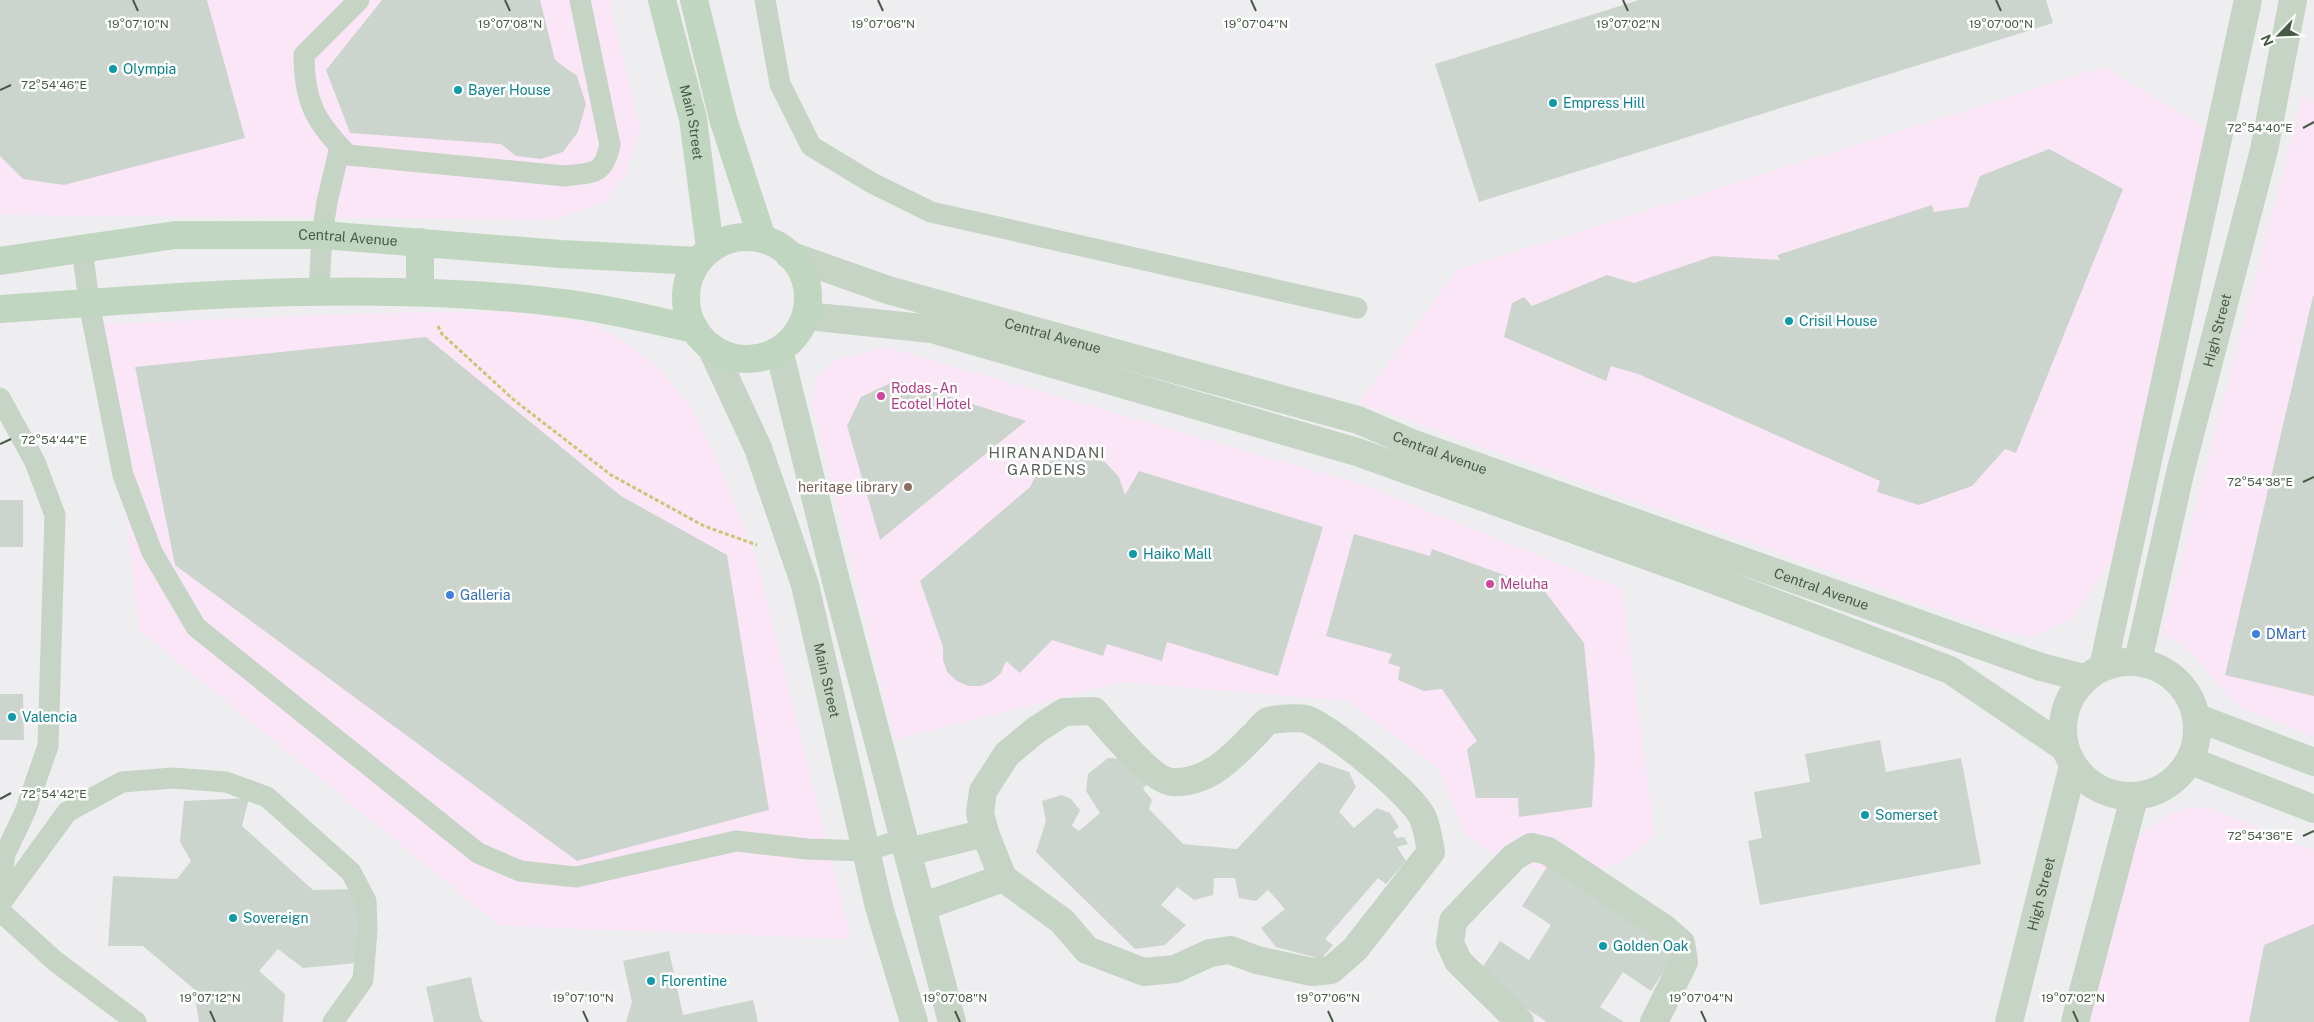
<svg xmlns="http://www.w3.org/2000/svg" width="2314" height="1022" viewBox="0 0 2314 1022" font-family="'Public Sans',sans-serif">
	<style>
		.commercial { fill: #fbe6f8 }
		.building { fill: #ccd5cd }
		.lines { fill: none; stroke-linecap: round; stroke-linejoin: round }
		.path { stroke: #cac675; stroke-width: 3; stroke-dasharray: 4 2.5; stroke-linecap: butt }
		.service { stroke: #c5d4c4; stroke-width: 21 }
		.minor { stroke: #c5d4c4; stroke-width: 28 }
		.tertiary { stroke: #c5d4c4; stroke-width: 28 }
		.secondary { stroke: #c1d6c0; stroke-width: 28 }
		.ticks { fill: none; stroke: #475a46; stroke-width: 2 }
		.culture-dot { fill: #0f9aa8; stroke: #fff; stroke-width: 2 }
		.hotel-dot { fill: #d1479c; stroke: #fff; stroke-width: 2 }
		.education-dot { fill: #8d6e63; stroke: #fff; stroke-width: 2 }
		.shop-dot { fill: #3f7fe0; stroke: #fff; stroke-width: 2 }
		.labels { text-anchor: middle; stroke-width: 5; stroke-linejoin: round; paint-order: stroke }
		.culture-label { font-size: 14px; fill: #0d838f; stroke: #fff; text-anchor: start }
		.street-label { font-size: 14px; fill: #475a46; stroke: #fff }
		.hotel-label { font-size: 14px; fill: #b23c85; stroke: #fff; text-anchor: start }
		.education-label { font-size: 14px; fill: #785e54; stroke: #fff; text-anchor: end }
		.shop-label { font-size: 14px; fill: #366cbe; stroke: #fff; text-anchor: start }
		.neighbourhood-label { font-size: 15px; letter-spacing: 1px; fill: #5a625a; stroke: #fff }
		.ticks-label { font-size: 12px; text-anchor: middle; fill: #475a46; stroke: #fff; stroke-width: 5; stroke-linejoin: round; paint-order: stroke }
	</style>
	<rect width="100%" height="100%" fill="#eeedf0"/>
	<!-- commercial -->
	<g class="commercial">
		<path d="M0,0H609L640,128L625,176L605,202L553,220L0,215Z"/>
		<path d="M2104,67L2216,134L2114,556L2072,619L2032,637L1994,630L1359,403L1457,270Z"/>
		<path d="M2303,95L2314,104V737L2237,706L2184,645L2162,635Z"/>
		<path d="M519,311L599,326L652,361L690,405L714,454L757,560L851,939L500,926L139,630L103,324L377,313Z"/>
		<path d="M887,347L1364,485L1622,589L1655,835L1620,863L1588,872L1543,870L1497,856L1465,835L1439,769L1347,701L1121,682L895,740L812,404L816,379L836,359Z"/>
		<path d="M2192,807L2214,809L2314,851V1022H2091L2117,875L2128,851L2145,831L2167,815Z"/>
	</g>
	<!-- building -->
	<g class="building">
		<path d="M0,0H207L245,138L64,185L23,179L0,156Z"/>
		<path d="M382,0H540L555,60L577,76L586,104L578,132L563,152L541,159L516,156L501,144L350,133L326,70Z"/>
		<path d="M1639,0H2046L2053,23L1479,202L1435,64Z"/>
		<path d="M2049,149L2123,189L2016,453L2005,449L1972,486L1919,505L1877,492L1880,481L1638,374L1611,366L1606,381L1504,337L1512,303L1524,297L1532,306L1607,275L1634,283L1713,256L1780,260L1777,255L1932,205L1934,212L1968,207L1980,176Z"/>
		<path d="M2313,296H2314V696L2225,675Z"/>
		<path d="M426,337L621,496L727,555L769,810L577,861L175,565L135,367Z"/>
		<path d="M897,380L1026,421L880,540L847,426L861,397Z"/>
		<path d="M1070,452L1089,454L1106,463L1119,477L1125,495L1139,471L1323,527L1278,676L1167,642L1162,661L1107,644L1103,656L1052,640L1020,673L1006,661L1001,673L992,681L981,686H968L957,681L947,672L943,660V647L920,581L1030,487L1038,471L1052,459Z"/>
		<rect x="0" y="500" width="23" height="47"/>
		<path d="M1354,534L1430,556L1432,549L1543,589L1584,643L1595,758L1592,807L1519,817L1518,798H1476L1467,749L1477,741L1442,689L1424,691L1398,680L1400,667L1388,663L1392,654L1326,636Z"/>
		<path d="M0,694H23L24,740H0Z"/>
		<path d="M1880,740L1886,772L1961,758L1981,864L1760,905L1748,841L1762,838L1754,792L1810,782L1805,754Z"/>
		<path d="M1108,758L1126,759L1151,779L1143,789L1152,800L1149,809L1183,844L1237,849L1319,762L1349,772L1356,787L1339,812L1354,828L1377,808L1390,813L1399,827L1393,832L1397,838L1404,837L1408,844L1397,847L1406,861L1386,884L1378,878L1325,939L1333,945L1321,959L1276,947L1261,928L1285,909L1268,890L1256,901L1239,898L1235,878H1214L1213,895L1194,900L1177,887L1161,905L1186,925L1165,945L1135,949L1036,852L1046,821L1042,801L1062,795L1071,799L1080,810L1072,826L1079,831L1100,813L1086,791L1088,774Z"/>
		<path d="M249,798L242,826L313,890L357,889L356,963L303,968L278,949L259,971L285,994L283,1022H199L194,989L143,946H108L113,876L177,879L191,861L180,842L184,801Z"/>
		<path d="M1547,867L1676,952L1651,991L1623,972L1600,1007L1624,1022H1547L1477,976L1500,941L1529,960L1551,925L1522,906Z"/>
		<path d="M2314,924V1022H2249L2264,945Z"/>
		<path d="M669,951L683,1015L753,1000L758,1022H626L632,1002L623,961Z"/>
		<path d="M471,977L480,1018L484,1022H434L426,987Z"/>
	</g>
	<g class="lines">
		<!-- path -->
		<path class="path" d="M438,326L442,334L514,400L611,475L704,526L757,545"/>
		<!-- service -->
		<g class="service">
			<path d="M359,0L304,55C304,102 316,123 348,155L565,176C594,172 603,176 610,145L580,0"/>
			<path d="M765,0L780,84L811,146L872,183L931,212L1357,308"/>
			<path d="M82,247L89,303L123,475L152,552L196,627L478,853L520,871L576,877L736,841L807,849L866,851L904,839"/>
			<path d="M319,292L322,235L327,202L340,147"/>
			<path d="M0,398L35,462L55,515L48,746L25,812L5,854L0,888"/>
			<path d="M0,904L67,812L122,782L173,778L226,782L267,797L351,872L366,901L367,930L363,980L333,1022"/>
			<path d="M0,911L55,961L136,1022"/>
		</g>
		<!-- minor -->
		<g class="minor">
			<path d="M1094,711C1108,727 1152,781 1172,782C1206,784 1231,759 1252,737C1257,733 1263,724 1268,721C1273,719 1302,717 1306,719C1332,729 1409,792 1422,816C1427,826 1429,841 1431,852L1355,949L1331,970L1312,972L1257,960L1230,950L1210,953L1175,969L1144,972L1087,950L1062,921L1003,878L985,833L980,813L983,791L1007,754L1036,730L1064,712Z"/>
			<path d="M908,852L985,833"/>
			<path d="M922,907L1003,878"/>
			<path d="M1520,1022L1458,961L1450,943L1453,921L1514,857L1531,847L1548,851L1665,929L1681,943L1684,962L1654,1022"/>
		</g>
		<!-- tertiary -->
		<g class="tertiary">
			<path id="s1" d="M789,255L888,290L1358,420L1414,444L2041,667L2084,678"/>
			<path d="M807,316L932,329L1357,452L1706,577L1950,670L2065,748"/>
			<path id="s2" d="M711,347L758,448L805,585L879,907L914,1022"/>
			<path d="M779,350L836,581L952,1022"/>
			<path id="s3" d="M2138,661L2181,469L2264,150L2293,0"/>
			<circle cx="2130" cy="729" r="67"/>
			<path d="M2103,667L2248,0"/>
			<path d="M2198,718L2314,762"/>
			<path d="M2191,761L2314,809"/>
			<path id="s4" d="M2009,1022L2073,766"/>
			<path d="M2075,1022L2134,798"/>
		</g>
		<!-- secondary -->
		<g class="secondary">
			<path id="s5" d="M662,0L693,119L710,247"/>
			<path d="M694,0L723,119L762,238"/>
			<circle cx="747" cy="298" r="61"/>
			<path d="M420,242V292"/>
			<path id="s6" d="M0,261L175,235H322L561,254L698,261"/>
			<path d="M0,309C186,296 376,280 562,303C607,308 651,320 695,329"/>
		</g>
	</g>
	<!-- ticks -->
	<path class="ticks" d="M133,0L138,11M505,0L510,11M878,0L883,11M1251,0L1256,11M1623,0L1628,11M1996,0L2001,11M0,90L11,85M2303,128L2314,122M0,444L11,439M2303,482L2314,477M0,799L11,793M2303,836L2314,831M210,1011L215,1022M583,1011L588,1022M955,1011L960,1022M1328,1011L1333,1022M1701,1011L1706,1022M2073,1011L2078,1022"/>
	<!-- markers -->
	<g class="culture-dot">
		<circle cx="113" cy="69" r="5"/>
		<circle cx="458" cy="90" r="5"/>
		<circle cx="1553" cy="103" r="5"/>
		<circle cx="1789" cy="321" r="5"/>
		<circle cx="1133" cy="554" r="5"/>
		<circle cx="12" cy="717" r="5"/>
		<circle cx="1865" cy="815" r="5"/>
		<circle cx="233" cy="918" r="5"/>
		<circle cx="1603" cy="946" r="5"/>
		<circle cx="651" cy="981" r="5"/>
	</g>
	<g class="hotel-dot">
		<circle cx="881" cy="396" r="5"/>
		<circle cx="1490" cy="584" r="5"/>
	</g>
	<circle class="education-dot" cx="908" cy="487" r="5"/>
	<g class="shop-dot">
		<circle cx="450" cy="595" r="5"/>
		<circle cx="2256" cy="634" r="5"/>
	</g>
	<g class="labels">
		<!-- culture labels -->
		<g class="culture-label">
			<text x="123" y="74">Olympia</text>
			<text x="468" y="95">Bayer House</text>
			<text x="1563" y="108">Empress Hill</text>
			<text x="1799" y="326">Crisil House</text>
			<text x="1143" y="559">Haiko Mall</text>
			<text x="22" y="722">Valencia</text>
			<text x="1875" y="820">Somerset</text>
			<text x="243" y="923">Sovereign</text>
			<text x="1613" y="951">Golden Oak</text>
			<text x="661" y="986">Florentine</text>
		</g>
		<!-- street labels -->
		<g class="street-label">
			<text dy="5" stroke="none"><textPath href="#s5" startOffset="126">Main Street</textPath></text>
			<text dy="5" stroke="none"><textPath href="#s6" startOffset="350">Central Avenue</textPath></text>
			<text dy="5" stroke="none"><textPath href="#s3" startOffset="340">High Street</textPath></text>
			<text dy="5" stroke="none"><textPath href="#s1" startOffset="276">Central Avenue</textPath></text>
			<text dy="5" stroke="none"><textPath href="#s1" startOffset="681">Central Avenue</textPath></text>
			<text dy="5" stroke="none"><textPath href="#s1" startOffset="1086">Central Avenue</textPath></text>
			<text dy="5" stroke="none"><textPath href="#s2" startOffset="354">Main Street</textPath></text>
			<text dy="5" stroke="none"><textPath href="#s4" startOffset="132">High Street</textPath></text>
		</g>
		<!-- hotel labels -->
		<g class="hotel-label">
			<text x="891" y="393">Rodas - An<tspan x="891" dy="16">Ecotel Hotel</tspan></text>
			<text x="1500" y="589">Meluha</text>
		</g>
		<!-- education labels -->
		<g class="education-label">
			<text x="898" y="492">heritage library</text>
		</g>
		<!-- shop labels -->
		<g class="shop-label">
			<text x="460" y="600">Galleria</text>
			<text x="2266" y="639">DMart</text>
		</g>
		<!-- neighbourhood labels -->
		<g class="neighbourhood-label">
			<text x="1047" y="458">HIRANANDANI<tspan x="1047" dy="17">GARDENS</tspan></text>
		</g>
	</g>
	<g class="ticks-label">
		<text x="138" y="28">19°07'10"N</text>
		<text x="510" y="28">19°07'08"N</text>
		<text x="883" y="28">19°07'06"N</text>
		<text x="1256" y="28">19°07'04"N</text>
		<text x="1628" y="28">19°07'02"N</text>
		<text x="2001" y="28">19°07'00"N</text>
		<text x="54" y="89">72°54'46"E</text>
		<text x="2260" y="132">72°54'40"E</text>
		<text x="54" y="444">72°54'44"E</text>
		<text x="2260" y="486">72°54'38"E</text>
		<text x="54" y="798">72°54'42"E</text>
		<text x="2260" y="840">72°54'36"E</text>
		<text x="210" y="1002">19°07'12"N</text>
		<text x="583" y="1002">19°07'10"N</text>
		<text x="955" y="1002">19°07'08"N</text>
		<text x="1328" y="1002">19°07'06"N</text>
		<text x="1701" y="1002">19°07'04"N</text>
		<text x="2073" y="1002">19°07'02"N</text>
	</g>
	<!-- north arrow -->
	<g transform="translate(2279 35) rotate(246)" stroke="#ffffff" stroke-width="4" paint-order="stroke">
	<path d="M0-4L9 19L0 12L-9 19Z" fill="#475a46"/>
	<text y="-8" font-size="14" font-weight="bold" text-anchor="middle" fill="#475a46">N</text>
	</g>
</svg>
